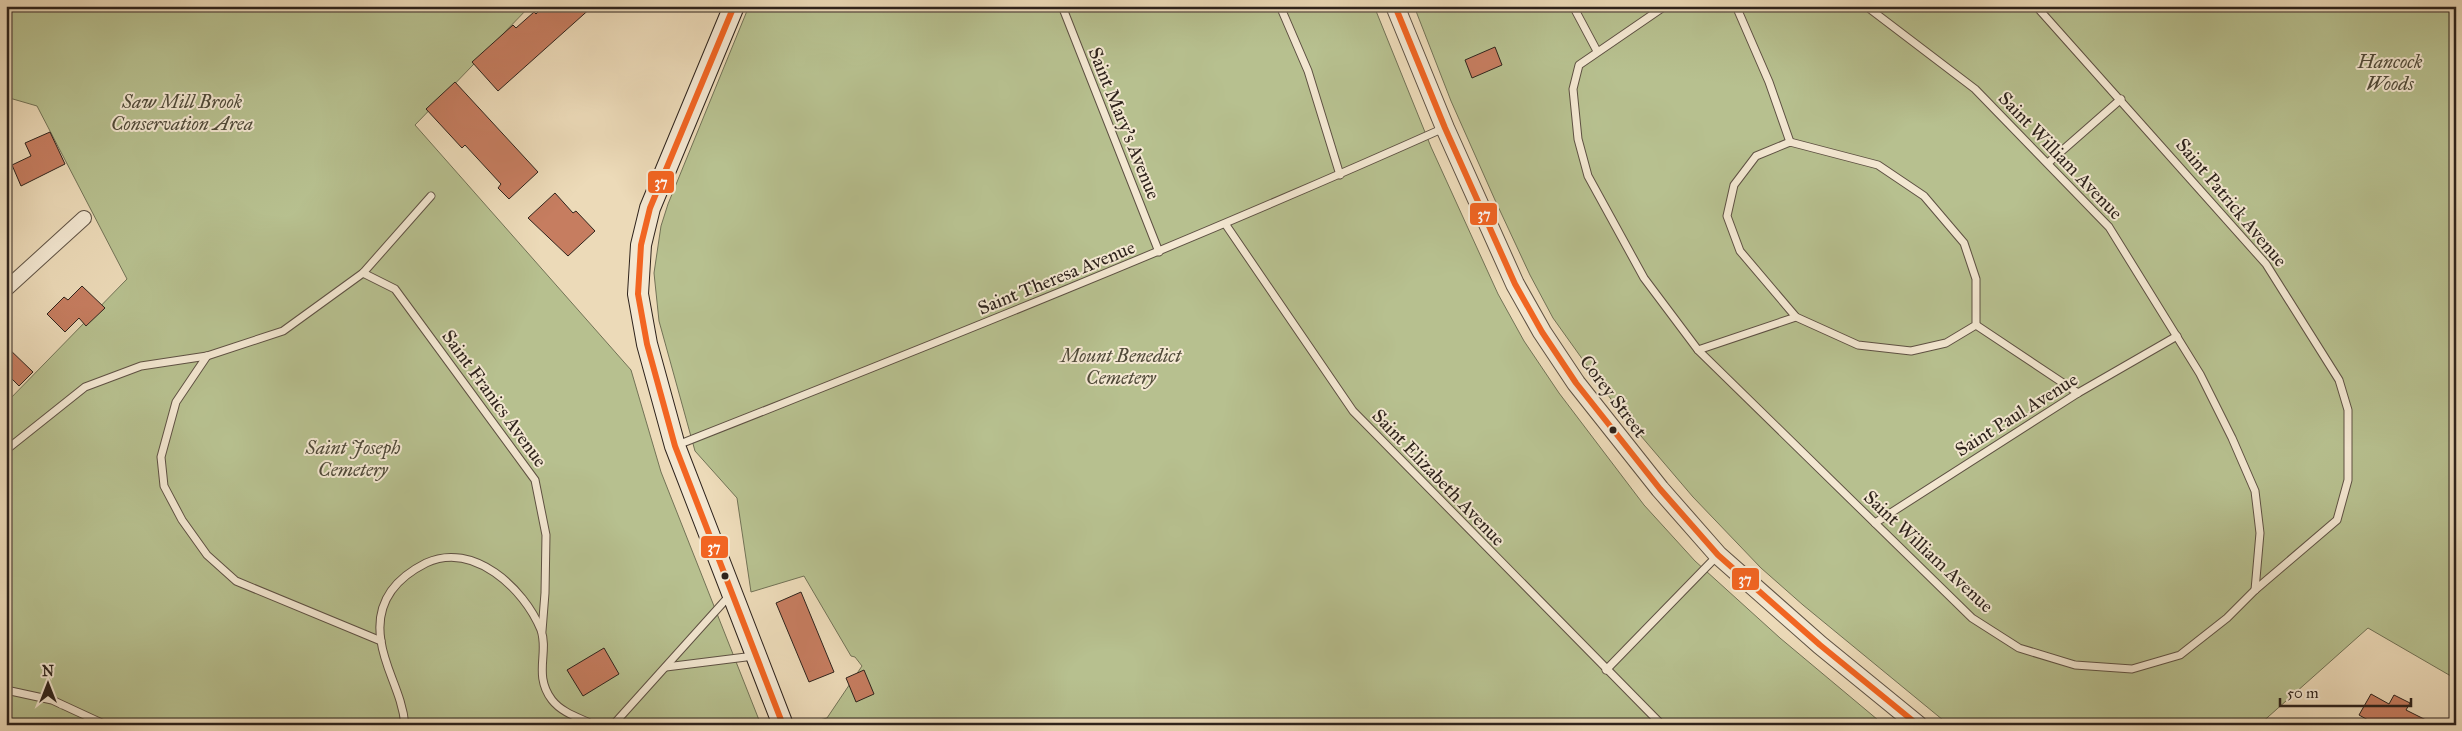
<svg xmlns="http://www.w3.org/2000/svg" width="2462" height="731" viewBox="0 0 2462 731" font-family="'IM FELL Great Primer',serif">
	<style>
		.green { fill: #b7c08f; stroke: #727256 }
		.building { fill: #c67d60; stroke: #2e231c }
		.lines { fill: none; stroke-linecap: round; stroke-linejoin: round }
		.service-casing { stroke: #5e5143; stroke-width: 9 }
		.minor-casing { stroke: #5e5143; stroke-width: 16 }
		.tertiary-casing { stroke: #5e5143; stroke-width: 20 }
		.secondary-casing { stroke: #2e231c; stroke-width: 22 }
		.service { stroke: #f3e7d1; stroke-width: 7 }
		.minor { stroke: #f3e7d1; stroke-width: 14 }
		.tertiary { stroke: #f3e7d1; stroke-width: 18 }
		.secondary { stroke: #f3e7d1; stroke-width: 20 }
		.bus-1-casing { stroke: #f3e7d1; stroke-width: 10 }
		.bus-1 { stroke: #f26522; stroke-width: 6 }
		.bus-dot { fill: #2e231c; stroke: #f3e7d1; stroke-width: 2 }
		.labels { text-anchor: middle; stroke-width: 4; stroke-linejoin: round; paint-order: stroke }
		.park-label { font-size: 19px; font-style: italic; fill: #504a39; stroke: #f3e7d1 }
		.street-label { font-size: 19px; fill: #2e231c; stroke: #f3e7d1 }
		.line-badge { stroke: #f3e7d1; stroke-width: 2 }
		.badge-label { font-size: 14px; text-anchor: middle; font-weight: bold; fill: #fff }
	</style>
	<rect width="100%" height="100%" fill="#ecdab8"/>
	<filter id="stains"><feTurbulence type="fractalNoise" baseFrequency=".004" numOctaves="4"/><feColorMatrix values="0 0 0 0 .2 0 0 0 0 .09 0 0 0 0 .02 0 0 0 .5 -.17"/></filter>
	<radialGradient id="worn" r=".72"><stop offset=".6" stop-color="#630" stop-opacity="0"/><stop offset="1" stop-color="#630" stop-opacity=".3"/></radialGradient>
	<!-- green -->
	<g class="green">
		<path d="M6,6H530L415,125L631,370L661,472L761,725H6V403L127,279L37,106L6,97Z"/>
		<path d="M749,6H1374L1431,147L1498,294L1524,341L1559,393L1644,505L1695,561L1780,638L1884,725H802L827,718L862,666L855,657L851,656L804,576L751,592L737,498L695,451L659,321L654,273L661,226L668,204Z"/>
		<path d="M1414,6H2456V679L2368,628L2259,725H1949L1803,605L1761,568L1693,497L1618,409L1553,318L1530,275L1495,200L1451,101Z"/>
	</g>
	<!-- building -->
	<g class="building">
		<path d="M544,6H593L498,91L472,62L513,25L516,28L534,12L536,14Z"/>
		<path d="M1495,47L1502,65L1472,78L1465,60Z"/>
		<path d="M455,82L538,172L509,199L498,188L501,184L465,145L462,148L426,109Z"/>
		<path d="M50,132L65,164L21,186L12,165L31,156L25,143Z"/>
		<path d="M555,193L573,213L576,211L595,231L568,256L528,218Z"/>
		<path d="M82,286L105,308L86,326L79,318L65,332L47,314L64,297L68,300Z"/>
		<path d="M6,346L33,372L19,386L6,373Z"/>
		<path d="M801,592L834,672L809,682L776,603Z"/>
		<path d="M604,648L619,674L583,696L567,670Z"/>
		<path d="M864,670L874,694L856,702L846,678Z"/>
		<path d="M2371,694L2389,704L2394,695L2410,703L2406,710L2436,725H2377L2359,715Z"/>
	</g>
	<g class="lines">
		<!-- service casing -->
		<g class="service-casing">
			<g id="service">
				<path d="M1062,6L1159,252"/>
				<path d="M1280,6L1308,71L1340,175"/>
				<path d="M1573,6L1597,51"/>
				<path d="M1665,6L1579,65L1573,89L1578,139L1588,176L1644,278L1698,350L1972,618L2019,648L2075,665L2132,669L2180,655L2227,618L2255,590L2337,520L2348,480V410L2339,380L2266,264L2036,6"/>
				<path d="M1736,6L1769,82L1790,142"/>
				<path d="M1866,6L1975,89L2109,227L2200,374L2232,438L2255,491L2260,533L2255,590"/>
				<path d="M1398,12L1412,6"/>
				<path d="M1790,142L1878,165L1924,196L1964,243L1976,279V325L1946,343L1911,351L1858,345L1796,317L1740,251L1727,216L1734,185L1756,156Z"/>
				<path d="M2048,163L2121,99"/>
				<path d="M1226,225L1353,411L1662,725"/>
				<path d="M363,273L395,289L535,480L546,535L545,593L542,631"/>
				<path d="M1976,325L2078,393"/>
				<path d="M1698,350L1796,317"/>
				<path d="M207,356L176,402L161,457L164,486L182,520L207,555L236,581L381,641"/>
				<path d="M675,446C934,344 1191,241 1444,128"/>
				<path d="M6,450L85,387L141,366L207,356L283,331L363,273L431,196"/>
				<path d="M1875,523L2078,393L2177,336"/>
				<path d="M666,667L754,656"/>
				<path d="M1606,670L1718,555"/>
				<path d="M6,690L52,700L106,725"/>
				<path d="M405,725C402,693 385,670 381,641C375,604 394,579 426,563C473,541 524,588 541,630C549,653 533,675 552,700C562,713 580,718 594,725"/>
				<path d="M613,725L730,595"/>
			</g>
		</g>
		<!-- minor casing -->
		<g class="minor-casing">
			<path id="minor" d="M6,289L84,218"/>
		</g>
		<!-- tertiary casing -->
		<g class="tertiary-casing">
			<path id="tertiary" d="M1395,6L1445,128L1515,284L1542,332L1576,383L1660,489L1718,555L1820,645L1918,725"/>
		</g>
		<!-- secondary casing -->
		<g class="secondary-casing">
			<path id="secondary" d="M734,6L650,208L641,245L638,294L647,344L675,446L783,725"/>
		</g>
		<!-- service -->
		<use href="#service" class="service"/>
		<!-- minor -->
		<use href="#minor" class="minor"/>
		<!-- tertiary -->
		<use href="#tertiary" class="tertiary"/>
		<!-- secondary -->
		<use href="#secondary" class="secondary"/>
		<!-- bus-1 casing -->
		<g class="bus-1-casing">
			<g id="bus-1">
				<path d="M734,6L650,208L641,245L638,294L647,344L675,446L783,725"/>
				<path d="M1395,6L1445,128L1515,284L1542,332L1576,383L1660,489L1718,555L1820,645L1918,725"/>
			</g>
		</g>
		<!-- bus-1 -->
		<use href="#bus-1" class="bus-1"/>
	</g>
	<!-- markers -->
	<g class="bus-dot">
		<circle cx="1613" cy="430" r="4.5"/>
		<circle cx="725" cy="576" r="4.5"/>
	</g>
	<g class="labels">
		<!-- park labels -->
		<g class="park-label">
			<text x="2390" y="68">Hancock<tspan x="2390" dy="22">Woods</tspan></text>
			<text x="182" y="108">Saw Mill Brook<tspan x="182" dy="22">Conservation Area</tspan></text>
			<text x="1121" y="362">Mount Benedict<tspan x="1121" dy="22">Cemetery</tspan></text>
			<text x="353" y="454">Saint Joseph<tspan x="353" dy="22">Cemetery</tspan></text>
		</g>
		<!-- street labels -->
		<g class="street-label">
			<text transform="translate(1125 123) rotate(68)" y="7">Saint Mary's Avenue</text>
			<text transform="translate(2061 155) rotate(46)" y="7">Saint William Avenue</text>
			<text transform="translate(2232 202) rotate(50)" y="7">Saint Patrick Avenue</text>
			<text transform="translate(1056 277) rotate(-22)" y="7">Saint Theresa Avenue</text>
			<text transform="translate(1614 396) rotate(53)" y="7">Corey Street</text>
			<text transform="translate(495 398) rotate(54)" y="7">Saint Franics Avenue</text>
			<text transform="translate(2016 414) rotate(-32)" y="7">Saint Paul Avenue</text>
			<text transform="translate(1439 477) rotate(46)" y="7">Saint Elizabeth Avenue</text>
			<text transform="translate(1929 551) rotate(43)" y="7">Saint William Avenue</text>
		</g>
	</g>
	<g class="line-badge">
		<rect x="647" y="170" width="28" height="24" rx="5" fill="#f26522"/>
		<rect x="1469" y="202" width="29" height="24" rx="5" fill="#f26522"/>
		<rect x="700" y="535" width="29" height="24" rx="5" fill="#f26522"/>
		<rect x="1731" y="567" width="29" height="24" rx="5" fill="#f26522"/>
	</g>
	<g class="badge-label">
		<text x="661" y="187">37</text>
		<text x="1484" y="219">37</text>
		<text x="714" y="552">37</text>
		<text x="1745" y="584">37</text>
	</g>
	<!-- margin -->
	<rect width="2462" height="731" fill="none" stroke="#ecdab8" stroke-width="25"/>
	<rect x="8" y="8" width="2447" height="716" fill="none" stroke="#2e231c" stroke-width="2.5"/>
	<rect x="12" y="12" width="2437" height="706" fill="none" stroke="#2e231c"/>
	<!-- north arrow -->
	<g transform="translate(48 684)" stroke="#f3e7d1" stroke-width="4" paint-order="stroke">
	<path d="M0-4L9 19L0 12L-9 19Z" fill="#2e231c"/>
	<text y="-8" font-size="14" font-weight="bold" text-anchor="middle" fill="#2e231c">N</text>
	</g>
	<!-- scale -->
	<path d="M2280 698v8h131v-8" fill="none" stroke="#2e231c" stroke-width="2.5"/>
	<text x="2287" y="698" font-size="15" fill="#2e231c" stroke="#f3e7d1" stroke-width="4" paint-order="stroke">50 m</text>
	<rect width="100%" height="100%" filter="url(#stains)"/>
	<rect width="100%" height="100%" fill="url(#worn)"/>
</svg>
